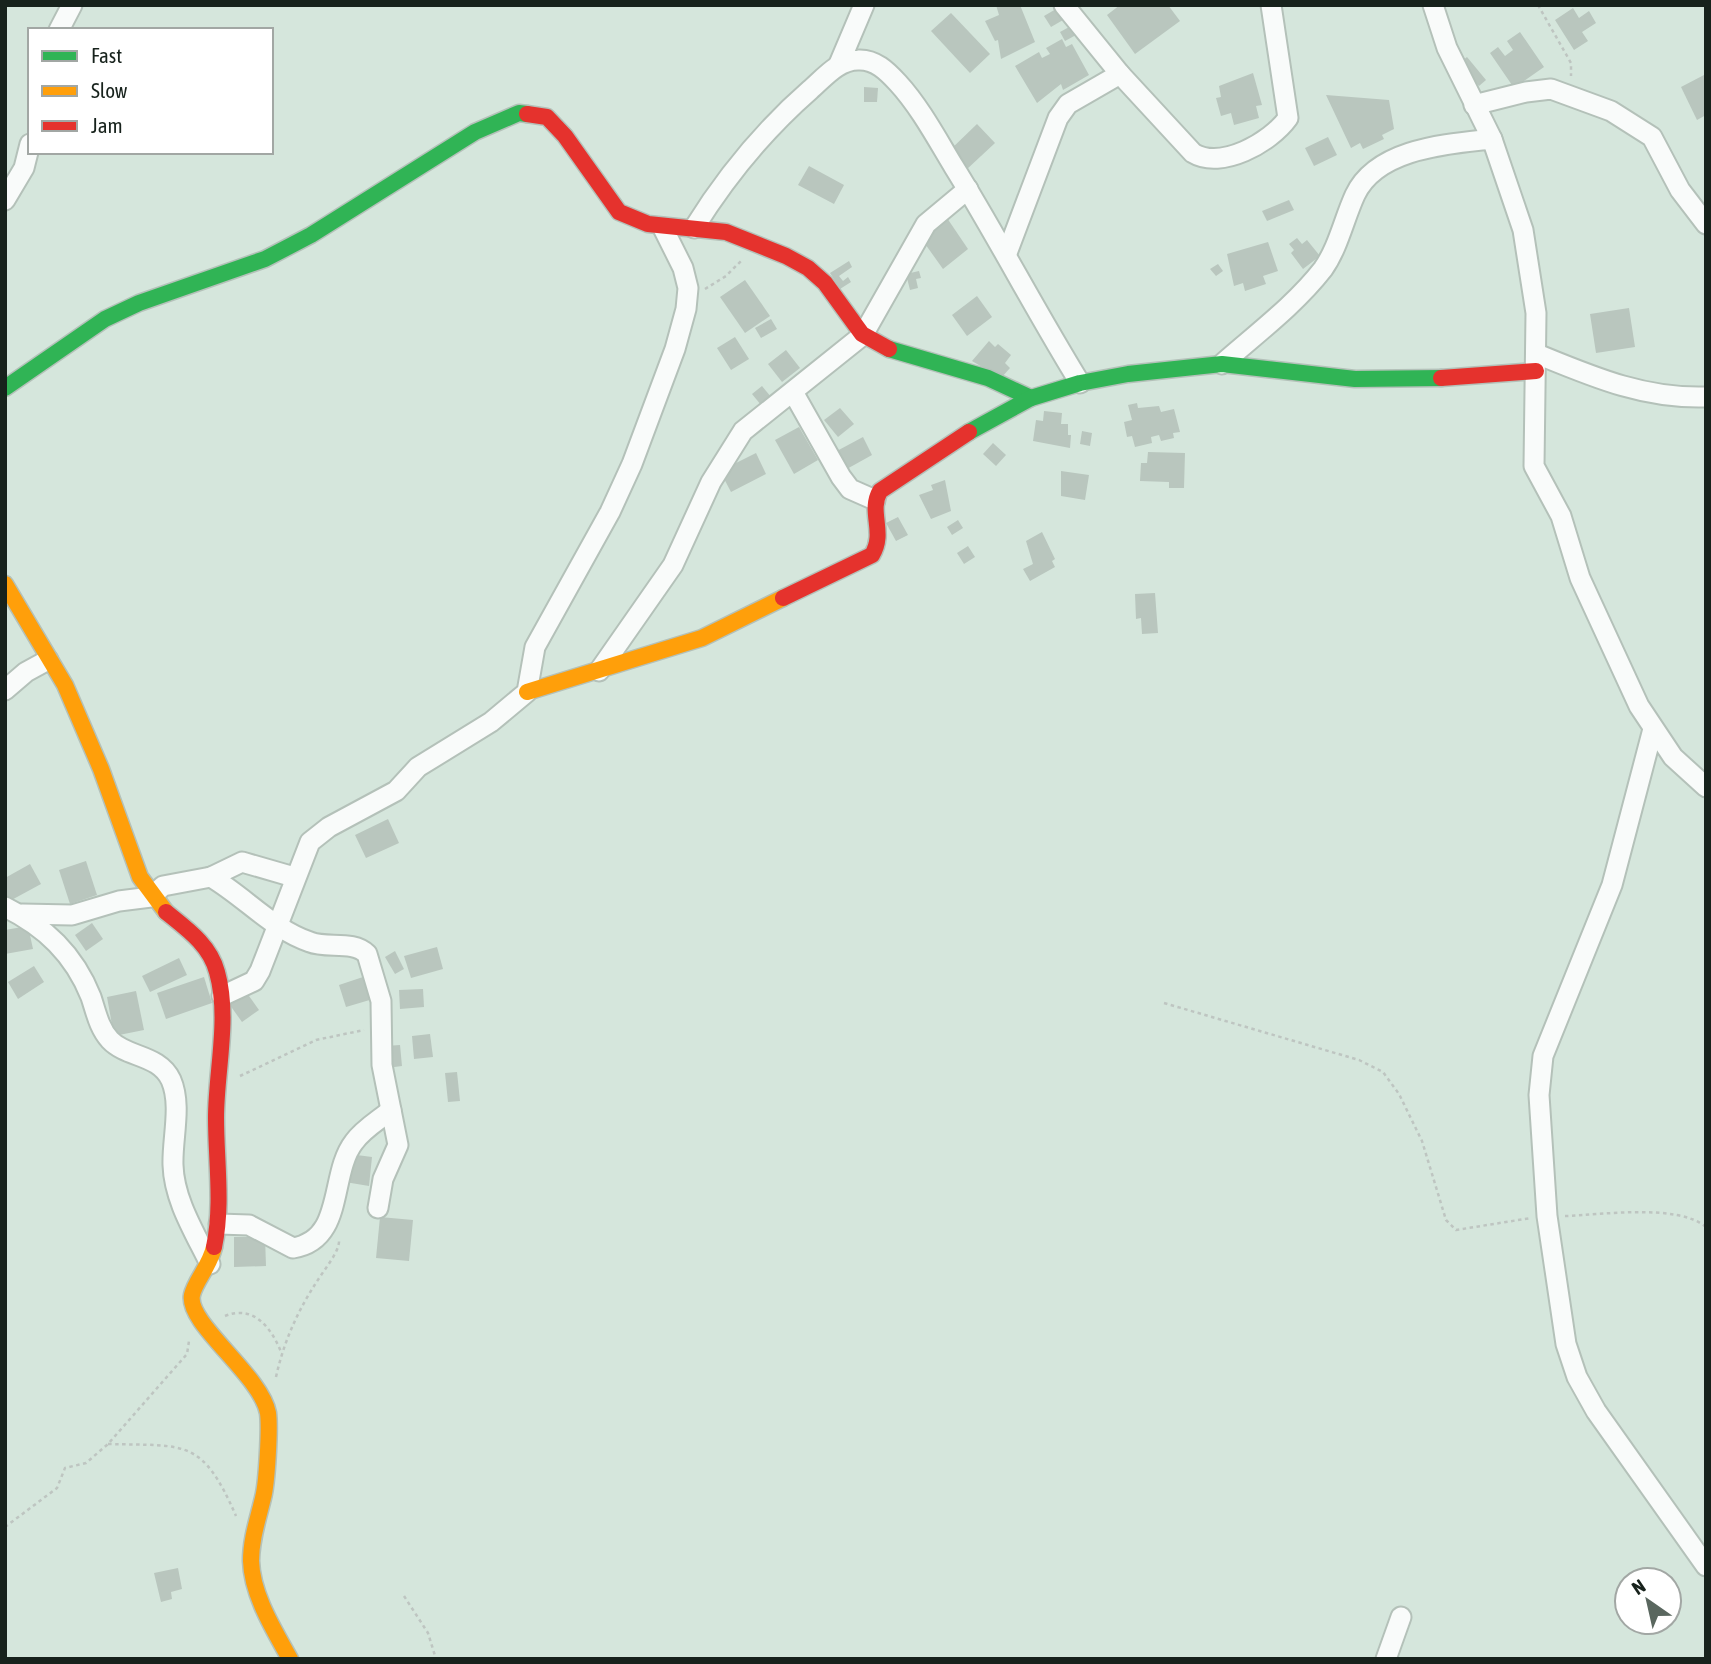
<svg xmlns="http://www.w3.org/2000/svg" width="1711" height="1664" viewBox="0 0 1711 1664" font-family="'Asap Condensed',sans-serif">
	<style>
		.building { fill: #b9c6be }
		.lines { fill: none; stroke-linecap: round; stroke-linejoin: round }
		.street-casing { stroke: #b4c1b9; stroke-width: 23 }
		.fast-casing { stroke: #b4c1b9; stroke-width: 19 }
		.slow-casing { stroke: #b4c1b9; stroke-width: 19 }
		.jam-casing { stroke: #b4c1b9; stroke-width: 19 }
		.path { stroke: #bec5c1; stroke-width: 2.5; stroke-dasharray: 3.5 3.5; stroke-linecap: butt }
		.street { stroke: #f9fbfa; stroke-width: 19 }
		.fast { stroke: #30b455; stroke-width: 16 }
		.slow { stroke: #ff9f0a; stroke-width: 16 }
		.jam { stroke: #e5322d; stroke-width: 16 }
	</style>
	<rect width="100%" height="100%" fill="#d5e6dc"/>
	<!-- building -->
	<g class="building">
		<path d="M1020,5L1035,42L1001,59L998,40L995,41L985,21L999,15L996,5Z"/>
		<path d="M1120,5H1168L1180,21L1135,54L1107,15Z"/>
		<path d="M1573,8L1579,18L1589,11L1596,23L1582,32L1588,41L1574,50L1555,20Z"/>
		<path d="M1056,9L1063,20L1051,27L1044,16Z"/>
		<path d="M951,13L990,54L970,73L931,31Z"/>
		<path d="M1071,26L1076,35L1065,41L1060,32Z"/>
		<path d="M1520,32L1544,67L1514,88L1490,53L1498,47L1505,56L1513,50L1507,41Z"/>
		<path d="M1062,39L1066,47L1072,44L1089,75L1063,90L1061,84L1037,103L1015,66L1039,52L1042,58L1050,54L1046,48Z"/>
		<path d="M1467,57L1486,80L1479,86L1459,63Z"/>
		<path d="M1253,73L1262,105L1256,106L1259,118L1234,125L1231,113L1221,116L1216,98L1221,97L1219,86Z"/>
		<path d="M1704,75L1706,115L1697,120L1681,87Z"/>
		<path d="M864,87L878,88L877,102H864Z"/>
		<path d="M1326,95L1389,100L1394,129L1382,135L1384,139L1363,149L1360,143L1351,148Z"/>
		<path d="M977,124L995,143L966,170L948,152Z"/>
		<path d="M1328,137L1337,155L1314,166L1305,148Z"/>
		<path d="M809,166L844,185L834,204L798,185Z"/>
		<path d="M1289,200L1294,210L1267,221L1262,211Z"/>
		<path d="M947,218L968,249L943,269L923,241Z"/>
		<path d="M1297,238L1302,244L1307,240L1320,256L1303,269L1291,253L1294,250L1289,244Z"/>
		<path d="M1268,242L1278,271L1263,276L1266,284L1245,291L1243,283L1234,286L1227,254Z"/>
		<path d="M849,261L852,267L839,276L843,281L848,277L851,282L840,289L830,273Z"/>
		<path d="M1218,264L1223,271L1216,276L1210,269Z"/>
		<path d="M919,271L921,278L916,279L918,288L910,290L906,274Z"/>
		<path d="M745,280L770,316L745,333L720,297Z"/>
		<path d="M977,296L992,317L967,336L952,315Z"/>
		<path d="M1629,308L1635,347L1596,353L1590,314Z"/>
		<path d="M771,319L777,329L761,338L755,328Z"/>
		<path d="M735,337L749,359L731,370L717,348Z"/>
		<path d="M989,341L995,347L998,344L1011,355L1005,363L1010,368L1001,378L972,361Z"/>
		<path d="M786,350L800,368L782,382L768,364Z"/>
		<path d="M762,386L771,397L761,405L752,394Z"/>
		<path d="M1137,403L1138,408L1159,406L1161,412L1174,409L1180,432L1173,433L1174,438L1161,441L1159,435L1151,437L1152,443L1135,447L1132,436L1127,437L1124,422L1132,420L1128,405Z"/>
		<path d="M840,408L854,424L838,437L824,420Z"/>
		<path d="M1044,411L1062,413L1061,424H1068V435H1071L1070,448L1033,441L1036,420L1043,421Z"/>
		<path d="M799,427L818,460L794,474L775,440Z"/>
		<path d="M1082,431L1092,433L1090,446L1080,444Z"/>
		<path d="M863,437L872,455L845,470L835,452Z"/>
		<path d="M993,443L1006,455L996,466L983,454Z"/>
		<path d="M1148,452L1185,453L1184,488H1169V482L1140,481L1141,463H1147Z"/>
		<path d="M756,453L766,474L731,492L720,471Z"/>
		<path d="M1061,471L1089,475L1085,500L1061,496Z"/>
		<path d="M945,480L951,511L931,519L919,495L933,490L931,485Z"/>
		<path d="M898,517L908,535L896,541L886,523Z"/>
		<path d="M958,520L963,528L952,535L947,527Z"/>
		<path d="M1042,532L1055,559L1052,561L1055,567L1030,581L1023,569L1033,564L1026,541Z"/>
		<path d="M968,546L975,557L964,564L957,553Z"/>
		<path d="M1155,593L1158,633L1142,634L1141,618L1136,619L1135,594Z"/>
		<path d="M388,819L399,843L366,858L355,835Z"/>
		<path d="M86,861L97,895L70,904L59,870Z"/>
		<path d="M30,864L41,884L6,903L5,878Z"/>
		<path d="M92,923L103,939L86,951L75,935Z"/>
		<path d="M28,926L33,949L5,954V930Z"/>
		<path d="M437,947L443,969L411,978L404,956Z"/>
		<path d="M395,951L404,969L395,974L385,957Z"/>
		<path d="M179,958L187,975L150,992L142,976Z"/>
		<path d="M34,966L44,982L18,999L8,982Z"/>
		<path d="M366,976L373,999L346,1007L339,985Z"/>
		<path d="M204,977L212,1003L166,1019L157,993Z"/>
		<path d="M244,989L259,1010L242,1022L227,1001Z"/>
		<path d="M423,989L424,1007L400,1009L399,990Z"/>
		<path d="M136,991L144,1030L114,1036L107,997Z"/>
		<path d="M430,1034L433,1057L414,1059L412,1036Z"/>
		<path d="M400,1045L402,1066L387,1068L385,1046Z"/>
		<path d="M457,1072L460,1101L448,1102L445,1073Z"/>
		<path d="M349,1154L372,1157L369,1186L345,1182Z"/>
		<path d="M380,1217L413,1220L409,1261L376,1258Z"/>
		<path d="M234,1237H265L266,1266L234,1267Z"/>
		<path d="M178,1568L182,1589L171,1592L172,1599L161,1602L154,1573Z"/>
	</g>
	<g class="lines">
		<!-- street casing -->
		<g class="street-casing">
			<g id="street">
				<path d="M1064,5L1120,74L1193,153C1221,170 1270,143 1288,118L1271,5"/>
				<path d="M1433,5L1447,48L1492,139L1523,230L1536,313L1534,466L1561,516L1580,578L1639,706L1673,757L1706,787"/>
				<path d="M59,30L72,5"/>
				<path d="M839,64L864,5"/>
				<path d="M1474,105L1526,92L1551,89L1611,111L1652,137L1680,190L1706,224"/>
				<path d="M5,200L24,168L30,144"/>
				<path d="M694,228C727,175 763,131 810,90C824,78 838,60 858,60C875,59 887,71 898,83C920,107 937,139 954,167C998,238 1036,312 1080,383"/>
				<path d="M1007,253L1058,118L1068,104L1120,74"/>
				<path d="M1537,354C1593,377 1644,399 1706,397"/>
				<path d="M1222,364C1256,334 1295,305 1323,269C1338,248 1344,219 1355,195C1377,148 1448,144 1492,139"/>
				<path d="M793,392L841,477L850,489L875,500"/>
				<path d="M599,671L673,565L711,482L743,431L863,335L926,224L968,189"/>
				<path d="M5,690L26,672L48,660"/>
				<path d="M1653,729L1612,885L1543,1056L1539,1095L1547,1216L1566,1344L1577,1377L1596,1411L1706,1566"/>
				<path d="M211,877C245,897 272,929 310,942C327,949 353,940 367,954L381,1001L382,1065L398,1145L383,1179L378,1208"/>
				<path d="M5,907C45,927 74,954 91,997C96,1012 99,1028 110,1040C127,1058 159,1054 171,1080C182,1105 172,1139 173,1165C174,1200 195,1233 210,1264"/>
				<path d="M22,914L72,915L119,901L151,897L163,886L211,877L242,862L294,877"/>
				<path d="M222,996L254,981L260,971L310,842L329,827L396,791L418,767L491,722L527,692L535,647L610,512L632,464L675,349L686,309L688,288L683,268L663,228"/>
				<path d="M219,1224L249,1225L293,1248C345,1240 329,1174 354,1142C363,1129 379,1120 391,1110"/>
				<path d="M1386,1659L1401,1617"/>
			</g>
		</g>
		<!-- fast casing -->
		<g class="fast-casing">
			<g id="fast">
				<path d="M889,349L988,378L1031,398"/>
				<path d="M5,388L105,319L139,303L265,259L311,235L475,132L519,113L527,114"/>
				<path d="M969,432L1031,398L1080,383L1128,374L1222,364L1355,379L1441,378"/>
			</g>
		</g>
		<!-- slow casing -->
		<g class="slow-casing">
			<g id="slow">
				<path d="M5,584L65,685L101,769L140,877L166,912"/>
				<path d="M527,692L702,638L783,598"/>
				<path d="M214,1247C210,1266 195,1281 192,1295C186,1323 261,1375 268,1413C270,1428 267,1483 263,1498C258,1519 251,1539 251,1561C252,1595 274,1630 290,1659"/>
			</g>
		</g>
		<!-- jam casing -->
		<g class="jam-casing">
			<g id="jam">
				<path d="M527,114L547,117L565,136L619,212L648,224L726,232L786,256L808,268L825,283L862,334L889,349"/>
				<path d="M1441,378L1536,371"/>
				<path d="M783,598L872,555C886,532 868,512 880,491L969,432"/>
				<path d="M166,912C187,929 210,945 217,972C230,1018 216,1071 216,1118C216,1161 223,1205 214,1247"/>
			</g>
		</g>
		<!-- path -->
		<g class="path">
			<path d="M1538,5L1571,63V76"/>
			<path d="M705,289L726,276L741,261"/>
			<path d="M1164,1003L1359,1060L1383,1072L1399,1094L1422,1141L1446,1220L1456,1230L1531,1218"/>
			<path d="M240,1076L316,1040L364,1030"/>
			<path d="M1565,1216C1602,1215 1677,1203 1706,1227"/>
			<path d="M225,1316C254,1304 272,1329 281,1352"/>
			<path d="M276,1377C285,1336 302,1302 326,1268C332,1259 340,1248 339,1239"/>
			<path d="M108,1444C186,1446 202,1438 236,1516"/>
			<path d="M5,1527L57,1488L65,1468L86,1463L108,1444L187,1354L189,1341"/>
			<path d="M404,1596L428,1633L436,1659"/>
		</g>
		<!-- street -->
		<use href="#street" class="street"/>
		<!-- fast -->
		<use href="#fast" class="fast"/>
		<!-- slow -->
		<use href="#slow" class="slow"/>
		<!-- jam -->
		<use href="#jam" class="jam"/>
	</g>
	<!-- border -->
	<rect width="1711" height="1664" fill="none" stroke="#17221c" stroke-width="14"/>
	<!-- legend -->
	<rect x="28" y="28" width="245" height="126" fill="#ffffff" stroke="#a2a7a4" stroke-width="2"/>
	<rect x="42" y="51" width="35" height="10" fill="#30b455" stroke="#a2a7a4" stroke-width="2"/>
	<text x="91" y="63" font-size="21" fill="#17221c">Fast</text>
	<rect x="42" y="86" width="35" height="10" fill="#ff9f0a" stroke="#a2a7a4" stroke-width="2"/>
	<text x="91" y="98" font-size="21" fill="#17221c">Slow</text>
	<rect x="42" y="121" width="35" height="10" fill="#e5322d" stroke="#a2a7a4" stroke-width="2"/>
	<text x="91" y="133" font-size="21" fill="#17221c">Jam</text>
	<!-- north arrow -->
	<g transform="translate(1648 1601) rotate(326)"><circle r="33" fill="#ffffff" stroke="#a2a7a4" stroke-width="2"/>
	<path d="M0-5L12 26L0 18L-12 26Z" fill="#5a675f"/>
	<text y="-10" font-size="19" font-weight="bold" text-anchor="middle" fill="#17221c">N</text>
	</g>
</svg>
